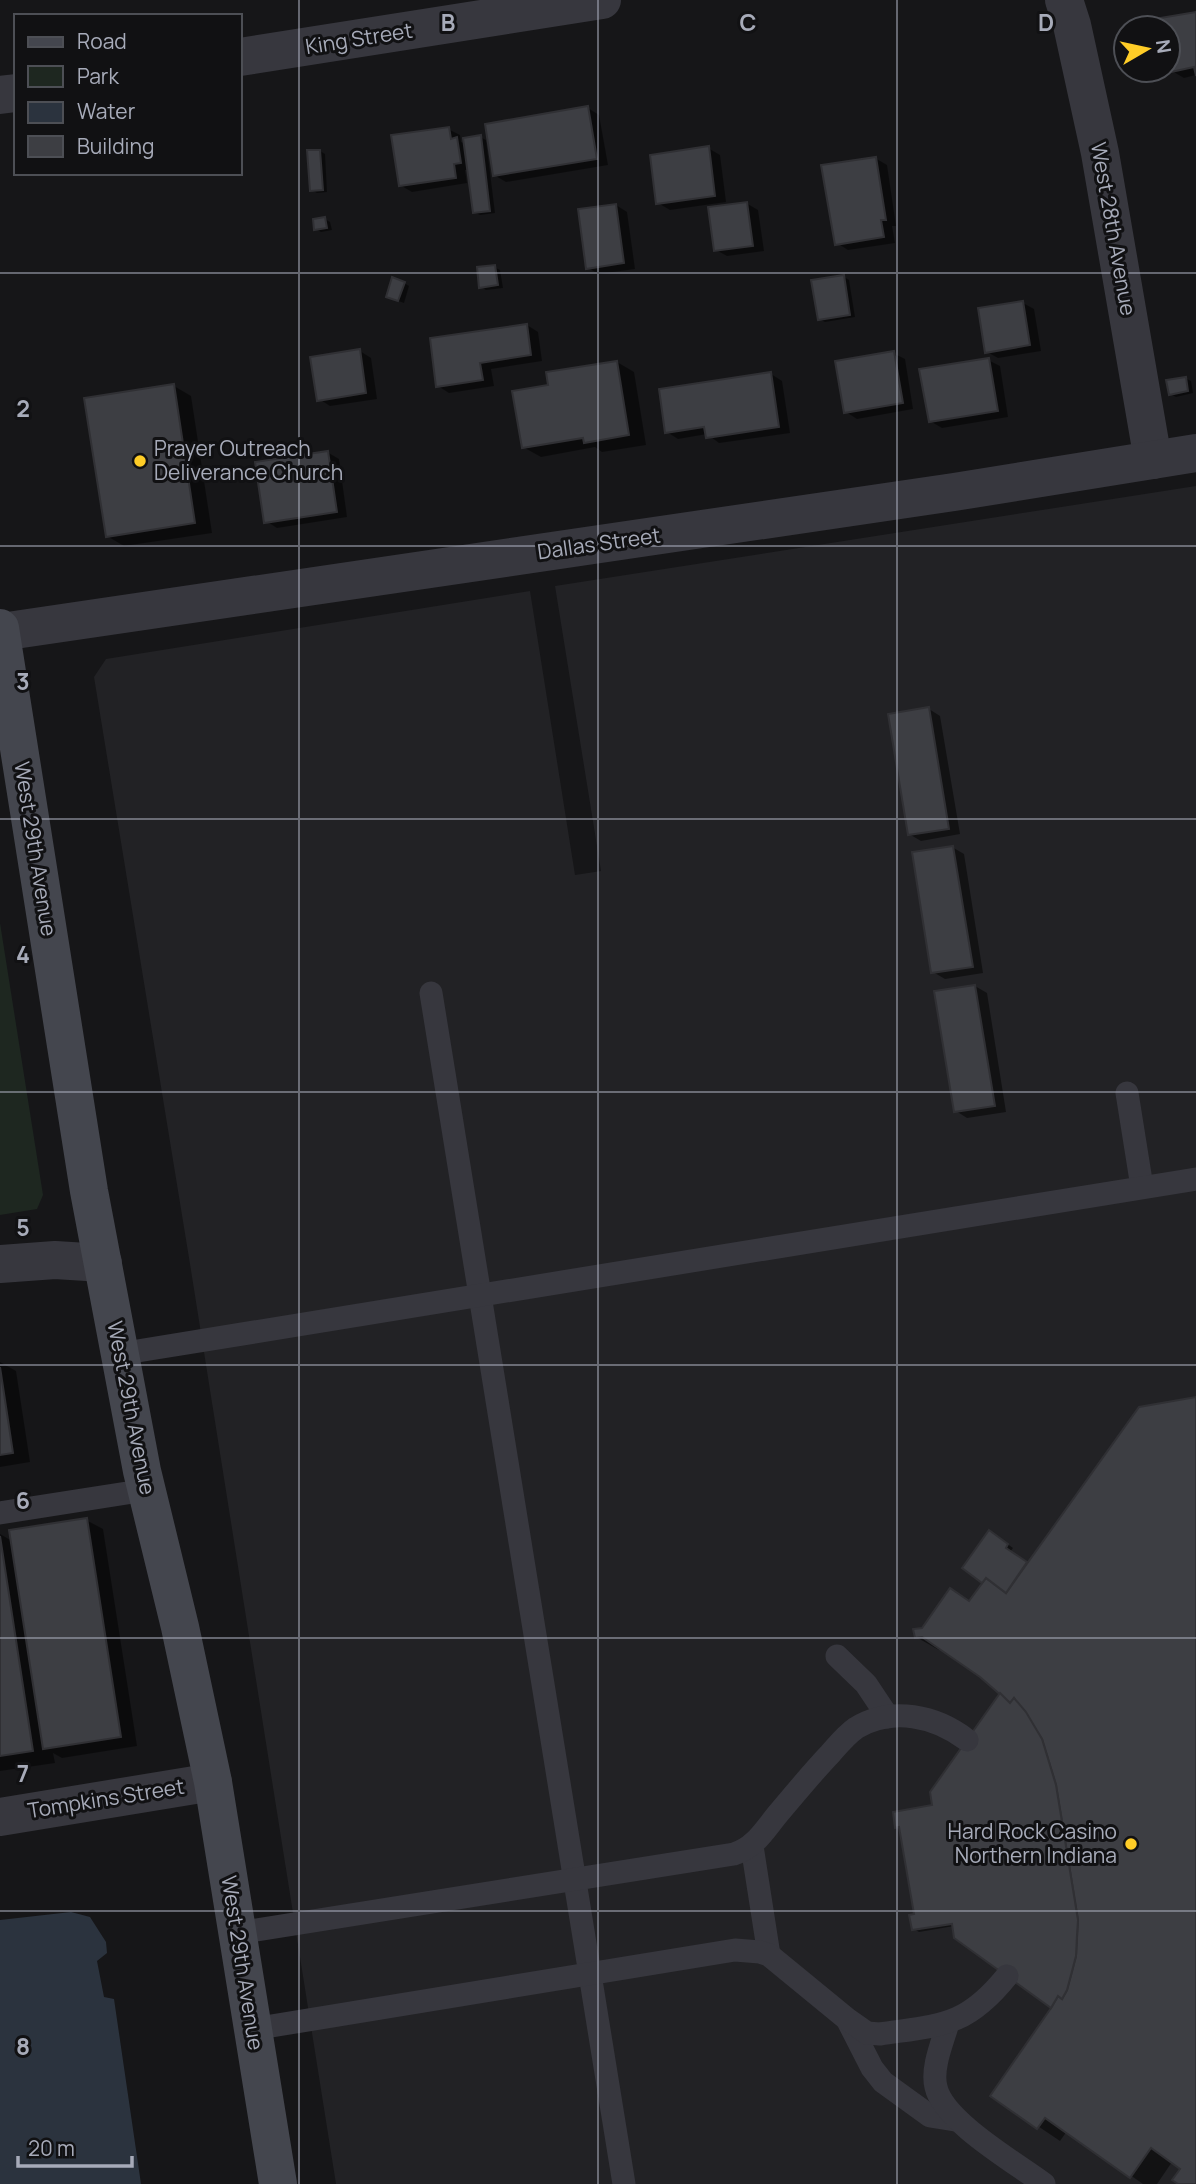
<svg xmlns="http://www.w3.org/2000/svg" width="1196" height="2184" viewBox="0 0 1196 2184" font-family="Manrope,sans-serif">
	<style>
		.built { fill: #222225 }
		.green { fill: #1e2720 }
		.water { fill: #2b333e }
		.shadow { fill: #0007 }
		.building { fill: #3d3e43; stroke: #303034; stroke-width: 2 }
		.lines { fill: none; stroke-linecap: round; stroke-linejoin: round }
		.lane { stroke: #37373e; stroke-width: 23 }
		.street { stroke: #37373e; stroke-width: 38 }
		.secondary { stroke: #44464e; stroke-width: 38 }
		.grid { fill: none; stroke: #a7abb9; stroke-width: 2; stroke-opacity: 0.55 }
		.poi-dot { fill: #ffcd27; stroke: #111113; stroke-width: 2.5 }
		.labels { text-anchor: middle; stroke-width: 6; stroke-linejoin: round; paint-order: stroke }
		.street-label { font-size: 21px; fill: #a7abb9; stroke: #111113 }
		.poi-label { font-size: 21px; fill: #a7abb9; stroke: #111113; text-anchor: start }
		.grid-label { font-size: 23px; text-anchor: middle; font-weight: bold; fill: #a7abb9; stroke: #111113; stroke-width: 6; stroke-linejoin: round; paint-order: stroke }
	</style>
	<rect width="100%" height="100%" fill="#161618"/>
	<!-- built -->
	<path class="built" d="M1196,486V2184H336L190,1264L94,677L106,659L530,591L575,875L601,871L555,586Z"/>
	<!-- green -->
	<path class="green" d="M0,923L43,1195L37,1209L0,1215Z"/>
	<!-- water -->
	<path class="water" d="M71,1912L90,1917L106,1942L107,1953L97,1961L104,1997L114,1999L141,2184H0V1920Z"/>
	<!-- shadow -->
	<g class="shadow">
		<path d="M1196,14V75L1184,78L1172,71L1168,49V28H1164Z"/>
		<path d="M588,108L599,115L608,165L506,182L494,175Z"/>
		<path d="M448,129L460,135L461,142L466,144L480,137L486,140L495,213L480,215L474,212L469,170H465L467,183L412,192L400,185Z"/>
		<path d="M708,148L720,155L726,202L670,210L658,203Z"/>
		<path d="M320,151L325,154L327,192L317,193L312,190Z"/>
		<path d="M875,158L887,165L896,226H892L895,243L848,250L837,243Z"/>
		<path d="M746,203L758,210L764,251L727,256L716,250Z"/>
		<path d="M616,205L627,212L635,269L599,274L588,268Z"/>
		<path d="M325,219L330,222L332,230L321,232L316,229Z"/>
		<path d="M494,267L500,270L503,288L486,290L481,287Z"/>
		<path d="M844,277L849,280L855,317L825,322L819,319Z"/>
		<path d="M404,283L409,286L404,303L393,299Z"/>
		<path d="M1023,303L1034,309L1041,351L998,358L987,352Z"/>
		<path d="M527,325L538,332L542,361L491,369L494,386L449,393L438,386Z"/>
		<path d="M360,351L371,358L377,399L330,406L319,399Z"/>
		<path d="M893,353L905,359L913,409L857,419L846,412Z"/>
		<path d="M988,360L1000,366L1008,417L942,428L930,421Z"/>
		<path d="M617,362L634,372L646,445L602,452L595,447L541,457L523,447L550,386Z"/>
		<path d="M771,374L782,381L790,433L719,443L707,434L678,439L667,432Z"/>
		<path d="M1185,378L1191,381L1193,393L1176,397L1170,394Z"/>
		<path d="M174,386L191,396L212,533L124,546L107,536Z"/>
		<path d="M327,452L339,459L347,517L277,528L266,521Z"/>
		<path d="M929,709L940,716L960,834L921,841L909,834Z"/>
		<path d="M952,847L964,854L983,973L945,979L933,972Z"/>
		<path d="M975,986L987,993L1006,1112L967,1118L956,1111Z"/>
		<path d="M0,1362L16,1371L30,1462L0,1467Z"/>
		<path d="M1196,1399V2184H1181L1183,2169L1172,2162L1157,2184H1143L1067,2131L1060,2141L992,2095L1054,2008L954,1926L919,1932L914,1929L916,1915L902,1829L897,1826L934,1807L1002,1693L943,1649L939,1650L916,1637L951,1590L971,1602L985,1582L964,1568L995,1535L1013,1548L1010,1552L1028,1565Z"/>
		<path d="M86,1520L103,1529L137,1746L62,1758L53,1753L55,1763L0,1771V1534L12,1541Z"/>
	</g>
	<!-- building -->
	<g class="building">
		<path d="M1196,12V76L1194,67L1171,72L1168,58V28H1162L1160,18Z"/>
		<path d="M588,106L597,159L493,176L485,124Z"/>
		<path d="M449,127L451,139L457,137L461,163L454,164L456,178L399,186L391,135Z"/>
		<path d="M481,135L490,211L473,213L463,138Z"/>
		<path d="M709,146L715,196L656,204L650,155Z"/>
		<path d="M307,150H320L323,190L310,191Z"/>
		<path d="M876,157L886,220H881L884,237L835,245L821,165Z"/>
		<path d="M747,202L753,246L714,251L708,207Z"/>
		<path d="M616,204L624,263L586,269L578,209Z"/>
		<path d="M325,217L327,228L314,230L313,219Z"/>
		<path d="M495,265L498,285L479,288L477,267Z"/>
		<path d="M844,275L850,315L818,320L811,280Z"/>
		<path d="M392,277L405,282L398,301L386,297Z"/>
		<path d="M1023,301L1030,345L985,353L978,308Z"/>
		<path d="M527,324L531,355L480,363L483,380L436,387L430,338Z"/>
		<path d="M360,349L366,393L317,401L310,357Z"/>
		<path d="M894,351L903,403L844,413L835,361Z"/>
		<path d="M989,358L998,411L929,422L919,369Z"/>
		<path d="M617,361L629,435L584,443L583,438L522,448L512,391L548,385L546,372Z"/>
		<path d="M771,372L779,427L706,438L704,427L665,433L659,389Z"/>
		<path d="M1186,377L1188,391L1169,395L1166,380Z"/>
		<path d="M174,384L195,523L106,537L84,398Z"/>
		<path d="M328,451L337,512L264,523L255,462Z"/>
		<path d="M929,707L949,829L908,835L888,714Z"/>
		<path d="M953,846L973,967L931,973L912,852Z"/>
		<path d="M975,985L995,1106L954,1112L934,991Z"/>
		<path d="M0,1367L13,1453L0,1455Z"/>
		<path d="M1196,1397V2184H1178L1172,2180L1180,2169L1151,2148L1130,2178L1045,2118L1037,2129L990,2096L1051,2008L1058,1996L1062,1999L1067,1990L1076,1956L1078,1920L1056,1785L1042,1739L1014,1698L1010,1703L980,1677L922,1637L915,1638L913,1629L922,1628L950,1588L969,1601L986,1578L1006,1593L1139,1407Z"/>
		<path d="M87,1518L121,1737L43,1749L9,1530Z"/>
		<path d="M989,1530L1008,1544L1006,1548L1027,1562L1006,1593L986,1578L982,1583L962,1568Z"/>
		<path d="M0,1536L33,1751L0,1756Z"/>
		<path d="M1000,1693L1010,1703L1014,1698L1026,1712L1042,1739L1056,1785L1078,1920L1077,1935L1076,1956L1067,1990L1062,1999L1058,1996L1051,2008L954,1938L952,1924L912,1930L909,1915L914,1914L899,1827L895,1828L893,1812L932,1805L930,1792Z"/>
	</g>
	<g class="lines">
		<!-- lane -->
		<g class="lane">
			<path d="M431,993L624,2184"/>
			<path d="M1127,1093L1142,1187"/>
			<path d="M119,1354L1196,1179"/>
			<path d="M0,1513L146,1490"/>
			<path d="M837,1656L866,1684L888,1717"/>
			<path d="M752,1846L769,1955"/>
			<path d="M237,1933L734,1854C754,1848 764,1831 777,1815C794,1795 811,1774 830,1754C838,1745 846,1735 856,1728C892,1706 936,1716 967,1740"/>
			<path d="M848,2021L872,2068L883,2082L930,2116L955,2120"/>
			<path d="M948,2023C943,2041 931,2068 936,2087C943,2121 1016,2163 1044,2184"/>
			<path d="M253,2029L735,1950L760,1952L769,1955L847,2019L867,2033L880,2034C941,2025 966,2027 1007,1976"/>
		</g>
		<!-- street -->
		<g class="street">
			<path d="M1064,0L1072,25L1100,153L1153,460"/>
			<path d="M240,57L602,0"/>
			<path d="M0,95L16,93"/>
			<path d="M1,632L954,492L1196,453"/>
			<path d="M0,1264L55,1260L103,1263"/>
			<path d="M0,1817L213,1782"/>
		</g>
		<!-- secondary -->
		<path class="secondary" d="M0,628L89,1191L142,1471L180,1627L213,1782L278,2184"/>
	</g>
	<!-- grid -->
	<path class="grid" d="M299,0V2184M598,0V2184M897,0V2184M0,273H1196M0,546H1196M0,819H1196M0,1092H1196M0,1365H1196M0,1638H1196M0,1911H1196"/>
	<!-- markers -->
	<g class="poi-dot">
		<circle cx="140" cy="461" r="7"/>
		<circle cx="1131" cy="1844" r="7"/>
	</g>
	<g class="labels">
		<!-- street labels -->
		<g class="street-label">
			<text transform="translate(359 39) rotate(-9)" y="7">King Street</text>
			<text transform="translate(1113 229) rotate(80)" y="7">West 28th Avenue</text>
			<text transform="translate(599 544) rotate(-8)" y="7">Dallas Street</text>
			<text transform="translate(35 849) rotate(81)" y="7">West 29th Avenue</text>
			<text transform="translate(131 1408) rotate(79)" y="7">West 29th Avenue</text>
			<text transform="translate(106 1799) rotate(-9)" y="7">Tompkins Street</text>
			<text transform="translate(242 1963) rotate(81)" y="7">West 29th Avenue</text>
		</g>
		<!-- poi labels -->
		<g class="poi-label">
			<text x="154" y="456">Prayer Outreach<tspan x="154" dy="24">Deliverance Church</tspan></text>
			<text x="1117" y="1839" text-anchor="end">Hard Rock Casino<tspan x="1117" dy="24">Northern Indiana</tspan></text>
		</g>
	</g>
	<g class="grid-label">
		<text x="448" y="31">B</text>
		<text x="748" y="31">C</text>
		<text x="1046" y="31">D</text>
		<text x="23" y="417">2</text>
		<text x="23" y="690">3</text>
		<text x="23" y="963">4</text>
		<text x="23" y="1236">5</text>
		<text x="23" y="1509">6</text>
		<text x="23" y="1782">7</text>
		<text x="23" y="2055">8</text>
	</g>
	<!-- legend -->
	<rect x="14" y="14" width="228" height="161" fill="#111113" stroke="#4d4f55" stroke-width="2"/>
	<rect x="28" y="37" width="35" height="10" fill="#44464e" stroke="#4d4f55" stroke-width="2"/>
	<text x="77" y="49" font-size="21" fill="#a7abb9">Road</text>
	<rect x="28" y="66" width="35" height="21" fill="#1e2720" stroke="#4d4f55" stroke-width="2"/>
	<text x="77" y="84" font-size="21" fill="#a7abb9">Park</text>
	<rect x="28" y="102" width="35" height="21" fill="#2b333e" stroke="#4d4f55" stroke-width="2"/>
	<text x="77" y="119" font-size="21" fill="#a7abb9">Water</text>
	<rect x="28" y="136" width="35" height="21" fill="#3d3e43" stroke="#4d4f55" stroke-width="2"/>
	<text x="77" y="154" font-size="21" fill="#a7abb9">Building</text>
	<!-- north arrow -->
	<g transform="translate(1147 49) rotate(81)"><circle r="33" fill="#111113" stroke="#4d4f55" stroke-width="2"/>
	<path d="M0-5L12 26L0 18L-12 26Z" fill="#ffcd27"/>
	<text y="-10" font-size="19" font-weight="bold" text-anchor="middle" fill="#a7abb9">N</text>
	</g>
	<!-- scale -->
	<path d="M18 2156v10h114v-10" fill="none" stroke="#a7abb9" stroke-width="3.5"/>
	<text x="28" y="2156" font-size="21" fill="#a7abb9" stroke="#111113" stroke-width="5" paint-order="stroke">20 m</text>
</svg>
